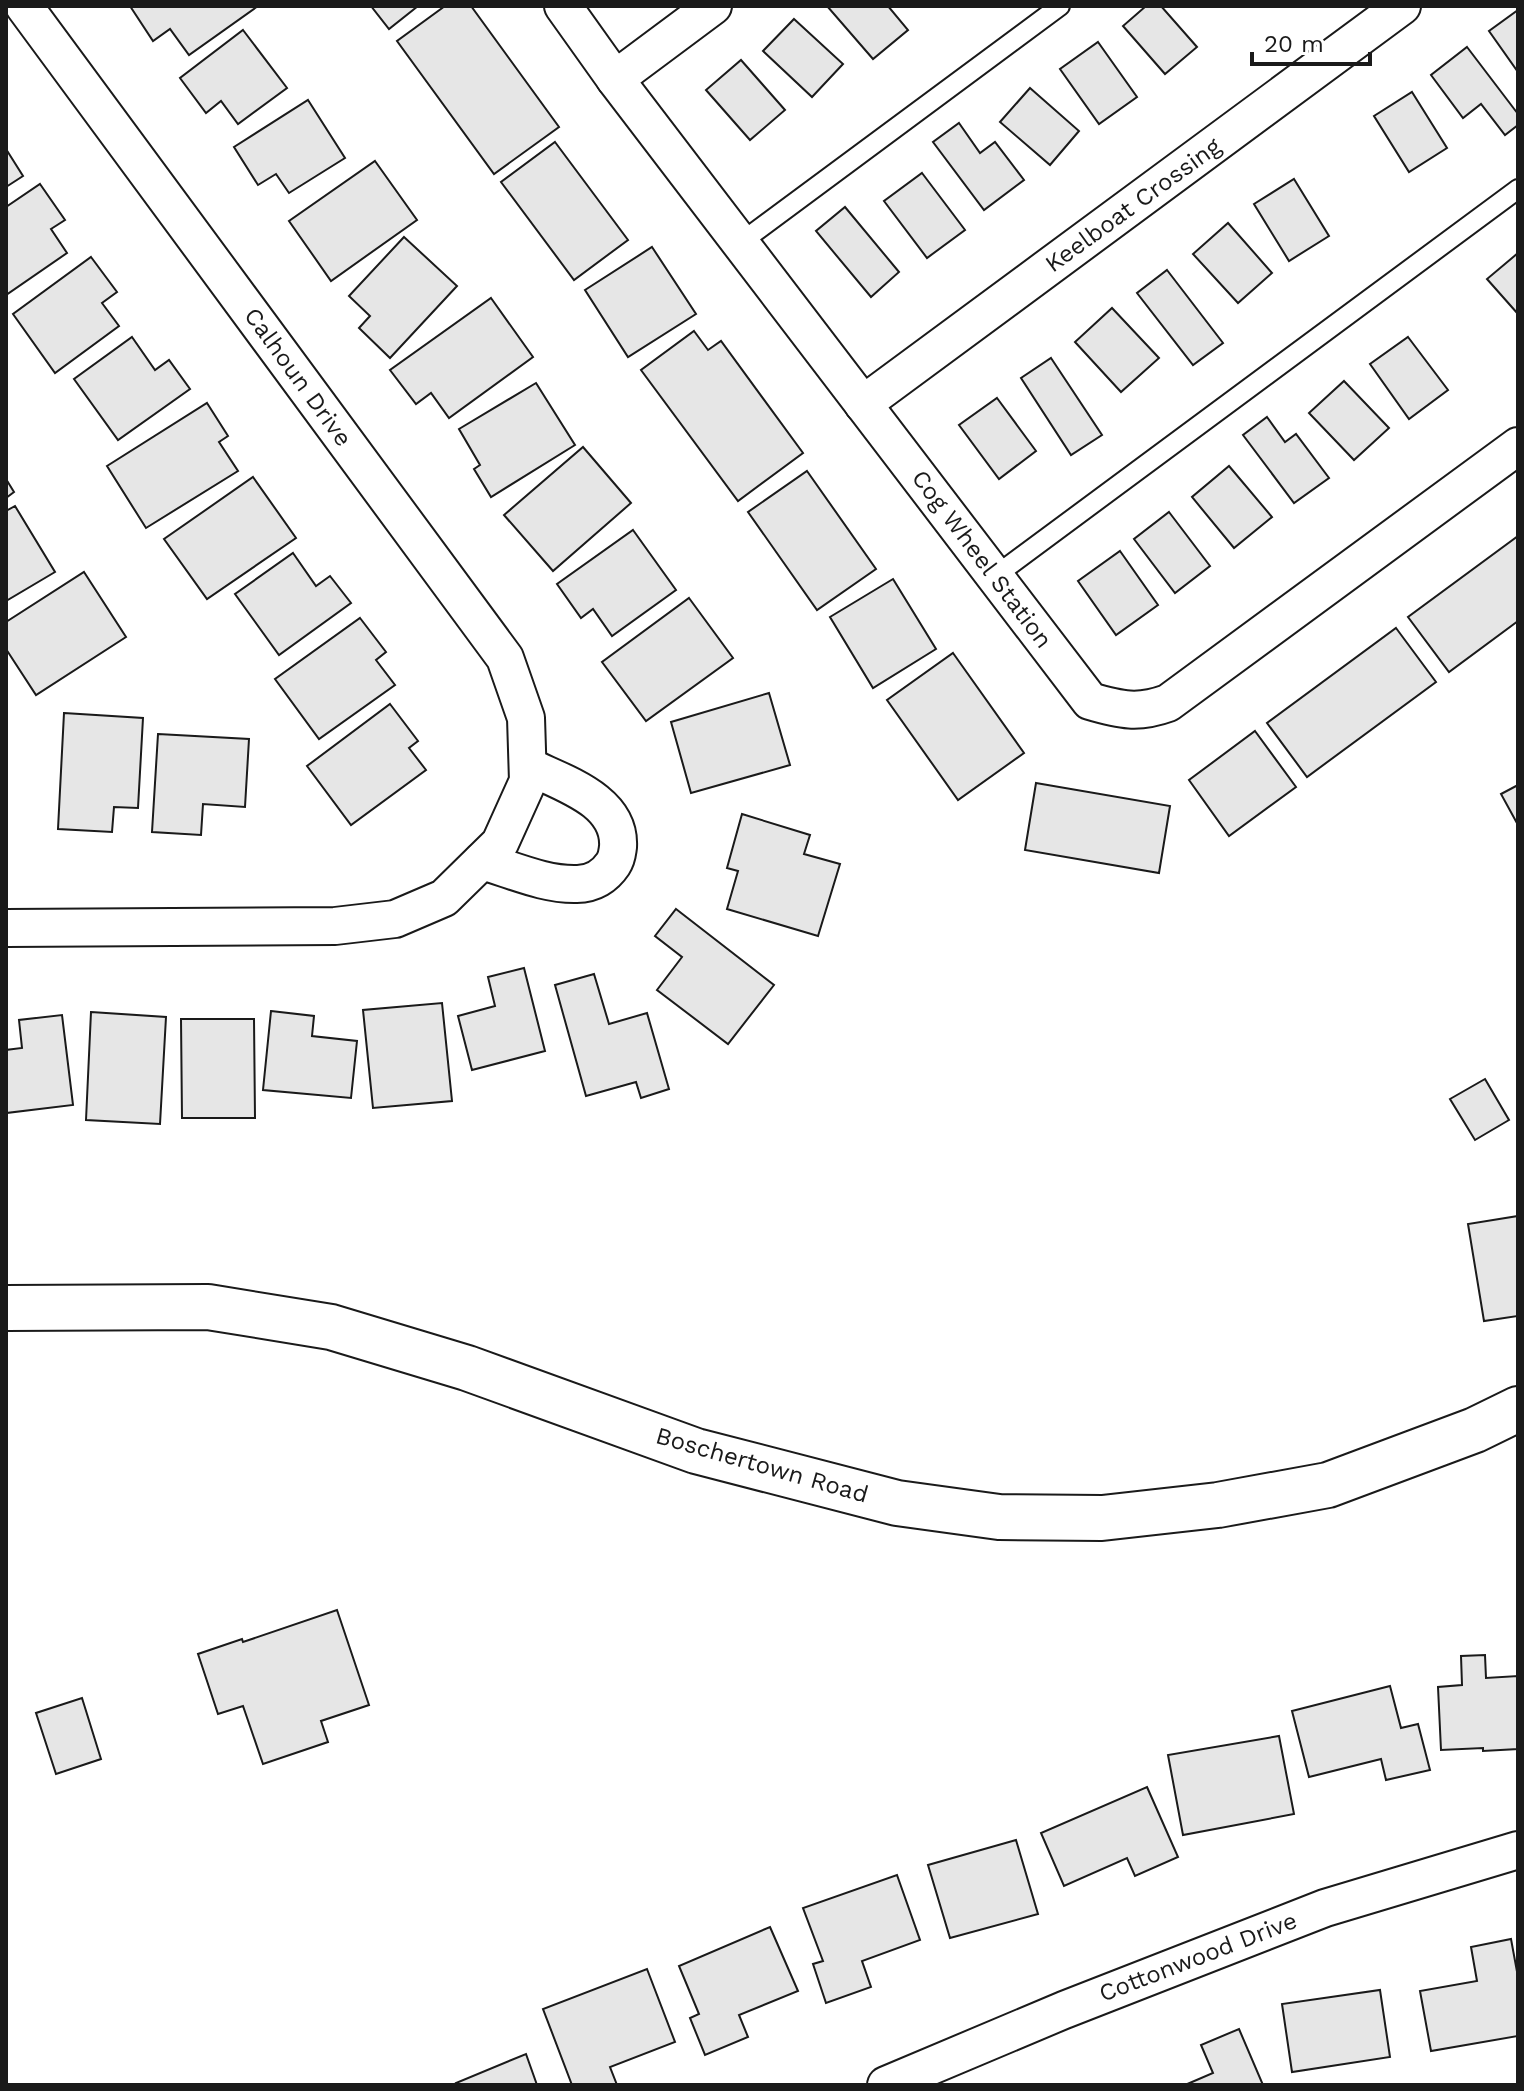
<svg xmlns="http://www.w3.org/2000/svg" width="1524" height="2091" viewBox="0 0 1524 2091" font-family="'Work Sans',sans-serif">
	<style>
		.building { fill: #e6e6e6; stroke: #1a1a1a; stroke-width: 2 }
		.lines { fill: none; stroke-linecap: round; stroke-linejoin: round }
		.lane-casing { stroke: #1a1a1a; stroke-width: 22 }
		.street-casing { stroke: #1a1a1a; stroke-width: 40 }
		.secondary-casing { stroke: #1a1a1a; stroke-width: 48 }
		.lane { stroke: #fff; stroke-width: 18 }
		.street { stroke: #fff; stroke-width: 36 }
		.secondary { stroke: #fff; stroke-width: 44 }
		.labels { text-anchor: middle; stroke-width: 6; stroke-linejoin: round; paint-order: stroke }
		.street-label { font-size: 24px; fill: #1a1a1a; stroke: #fff }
	</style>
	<rect width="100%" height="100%" fill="#fff"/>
	<!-- building -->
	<g class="building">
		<path d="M130,6H258L189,55L170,29L153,41Z"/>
		<path d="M371,6H418L389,29Z"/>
		<path d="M445,6H471L559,127L494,174L397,41Z"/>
		<path d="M827,6H888L908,30L873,59Z"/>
		<path d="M1146,6H1161L1197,47L1165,74L1123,26Z"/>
		<path d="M1518,10V72L1489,31Z"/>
		<path d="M794,19L843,64L812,97L763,51Z"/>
		<path d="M243,30L287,88L238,124L221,101L206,113L180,78Z"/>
		<path d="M1098,42L1137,97L1099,124L1060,69Z"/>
		<path d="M1467,47L1518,114V125L1505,135L1481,104L1463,118L1431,75Z"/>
		<path d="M741,60L785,110L750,140L706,90Z"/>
		<path d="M1030,88L1079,131L1050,165L1000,122Z"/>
		<path d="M1412,92L1447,148L1409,172L1374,116Z"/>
		<path d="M308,100L345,158L289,193L276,174L258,185L234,147Z"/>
		<path d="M959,123L980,153L995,142L1024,180L984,210L933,142Z"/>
		<path d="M555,142L628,240L574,280L501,182Z"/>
		<path d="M6,149L23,176L6,187Z"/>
		<path d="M375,161L417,220L331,281L289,221Z"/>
		<path d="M922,173L965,230L927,258L884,201Z"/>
		<path d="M1294,179L1329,236L1289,261L1254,204Z"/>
		<path d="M40,184L65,220L51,229L67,253L6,295V207Z"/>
		<path d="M845,207L899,272L871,297L816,231Z"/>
		<path d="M1228,223L1272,273L1238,303L1193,254Z"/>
		<path d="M404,237L457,286L390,358L359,328L370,316L349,296Z"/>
		<path d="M652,247L696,314L628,357L585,290Z"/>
		<path d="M1518,253V314L1487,279Z"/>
		<path d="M91,257L117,292L102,303L119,326L55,373L13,314Z"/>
		<path d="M1167,270L1223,343L1193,365L1137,293Z"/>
		<path d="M491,298L533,357L449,418L431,393L416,404L390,370Z"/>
		<path d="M1112,308L1159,358L1121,392L1075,342Z"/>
		<path d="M694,331L708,350L721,341L803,453L738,501L641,370Z"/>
		<path d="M132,337L155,370L169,360L190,389L118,440L74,379Z"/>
		<path d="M1408,337L1448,390L1409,419L1370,364Z"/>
		<path d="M1051,358L1102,435L1071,455L1021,378Z"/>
		<path d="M1344,381L1389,428L1354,460L1309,413Z"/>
		<path d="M536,383L575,445L491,497L474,469L480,465L459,429Z"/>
		<path d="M997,398L1036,451L999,479L959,425Z"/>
		<path d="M207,403L228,436L219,442L238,471L146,528L107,466Z"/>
		<path d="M1267,417L1285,442L1296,434L1329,478L1294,503L1243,435Z"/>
		<path d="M583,447L631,503L553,571L504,515Z"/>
		<path d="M1229,466L1272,517L1234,548L1192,497Z"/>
		<path d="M807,471L876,569L817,610L748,512Z"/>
		<path d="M253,477L296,538L207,599L164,539Z"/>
		<path d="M6,479L14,492L6,498Z"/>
		<path d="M15,506L55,572L6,601V511Z"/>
		<path d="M1169,512L1210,566L1175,593L1134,539Z"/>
		<path d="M633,530L676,590L612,636L593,609L581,618L557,584Z"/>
		<path d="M1518,536V621L1449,672L1408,617Z"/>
		<path d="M1120,551L1158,605L1116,635L1078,581Z"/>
		<path d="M293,553L316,586L330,576L351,603L279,655L235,594Z"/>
		<path d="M84,572L126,637L36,695L6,649V622Z"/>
		<path d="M893,579L936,649L873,688L830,617Z"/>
		<path d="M689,598L733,658L646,721L602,662Z"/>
		<path d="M360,618L386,652L376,660L395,685L319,739L275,679Z"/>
		<path d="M1396,628L1436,682L1307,777L1267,723Z"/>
		<path d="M953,653L1024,753L958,800L887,700Z"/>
		<path d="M769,693L790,765L691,793L671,722Z"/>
		<path d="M390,704L418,741L409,748L426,770L351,825L307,766Z"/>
		<path d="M64,713L143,718L138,808L114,807L112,832L58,829Z"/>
		<path d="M1255,731L1296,787L1229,836L1189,780Z"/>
		<path d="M158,734L249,739L245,807L203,804L201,835L152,832Z"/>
		<path d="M1036,783L1170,806L1159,873L1025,850Z"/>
		<path d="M1518,785V825L1501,794Z"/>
		<path d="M742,814L810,835L804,854L840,864L818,936L727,909L738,871L727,868Z"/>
		<path d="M676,909L774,985L728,1044L657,990L682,957L655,936Z"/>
		<path d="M524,968L545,1051L472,1070L458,1016L495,1006L488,977Z"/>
		<path d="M594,974L609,1024L647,1013L669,1089L641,1098L636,1082L586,1096L555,985Z"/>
		<path d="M442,1003L452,1101L373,1108L363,1010Z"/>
		<path d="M271,1011L314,1016L312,1036L357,1041L351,1098L263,1090Z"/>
		<path d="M91,1012L166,1017L160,1124L86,1120Z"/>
		<path d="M62,1015L73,1105L6,1113V1050L22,1048L19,1020Z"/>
		<path d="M181,1019H254L255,1118H182Z"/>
		<path d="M1485,1079L1509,1120L1475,1140L1450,1099Z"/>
		<path d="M1518,1216V1316L1484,1321L1468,1224Z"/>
		<path d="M337,1610L369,1705L321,1721L328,1742L263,1764L243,1706L218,1714L198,1654L242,1639L243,1642Z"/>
		<path d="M1485,1655L1486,1678L1518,1676V1749L1483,1751V1748L1441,1750L1438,1687L1462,1685L1461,1656Z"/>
		<path d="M1390,1686L1401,1728L1418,1724L1430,1770L1386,1780L1381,1759L1309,1777L1292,1711Z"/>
		<path d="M82,1698L101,1759L56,1774L36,1713Z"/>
		<path d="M1279,1736L1294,1814L1183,1835L1168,1755Z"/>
		<path d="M1147,1787L1178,1857L1135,1876L1127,1858L1064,1886L1041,1833Z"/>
		<path d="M1016,1840L1038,1914L950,1938L928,1865Z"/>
		<path d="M897,1875L920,1940L862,1961L871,1987L826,2003L813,1964L823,1961L803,1908Z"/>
		<path d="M770,1927L798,1991L739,2015L748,2037L705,2055L690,2018L699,2014L679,1966Z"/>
		<path d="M1511,1939L1518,1977V2036L1431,2051L1420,1991L1477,1981L1471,1947Z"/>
		<path d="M647,1969L675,2042L610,2067L617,2085H572L543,2009Z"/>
		<path d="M1380,1990L1390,2057L1292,2072L1282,2004Z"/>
		<path d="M1239,2029L1263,2085H1185L1213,2073L1201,2045Z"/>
		<path d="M526,2054L537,2085H457L456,2083Z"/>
	</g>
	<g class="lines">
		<!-- lane casing -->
		<g class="lane-casing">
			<g id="lane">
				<path d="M740,243L1060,6"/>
				<path d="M995,576L1518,189"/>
			</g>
		</g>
		<!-- street casing -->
		<g class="street-casing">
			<g id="street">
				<path d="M563,6L615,79L1090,701C1121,710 1138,714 1168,703L1518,446"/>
				<path d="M615,79L713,6"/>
				<path d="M863,404L1402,6"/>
				<path d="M482,861C513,870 545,885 577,884C593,884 605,876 613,864C617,858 617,854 618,847C621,800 562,783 528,766"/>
				<path d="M6,928L335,926L395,919L444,898L500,843L528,781L526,718L505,658L24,6"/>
				<path d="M886,2085L1064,2010L1325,1908L1518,1850"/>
			</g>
		</g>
		<!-- secondary casing -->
		<g class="secondary-casing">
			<path id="secondary" d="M6,1308L208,1307L331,1327L467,1368L696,1451L897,1503L999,1517L1102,1518L1218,1505L1328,1485L1475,1430L1518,1409"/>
		</g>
		<!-- lane -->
		<use href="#lane" class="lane"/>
		<!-- street -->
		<use href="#street" class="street"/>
		<!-- secondary -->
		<use href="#secondary" class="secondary"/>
	</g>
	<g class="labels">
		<!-- street labels -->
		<g class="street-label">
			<text transform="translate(1133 205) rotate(-36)" y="8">Keelboat Crossing</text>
			<text transform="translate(298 377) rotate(54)" y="8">Calhoun Drive</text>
			<text transform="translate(982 559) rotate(53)" y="8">Cog Wheel Station</text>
			<text transform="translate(762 1465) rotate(16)" y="8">Boschertown Road</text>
			<text transform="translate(1198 1957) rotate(-21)" y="8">Cottonwood Drive</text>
		</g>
	</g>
	<!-- border -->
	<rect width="1524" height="2091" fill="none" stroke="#1a1a1a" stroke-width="16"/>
	<!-- scale -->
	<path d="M1252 52v12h118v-12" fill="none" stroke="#1a1a1a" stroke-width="4"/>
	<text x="1264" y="52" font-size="24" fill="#1a1a1a" stroke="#ffffff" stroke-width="6" paint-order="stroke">20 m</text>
</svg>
